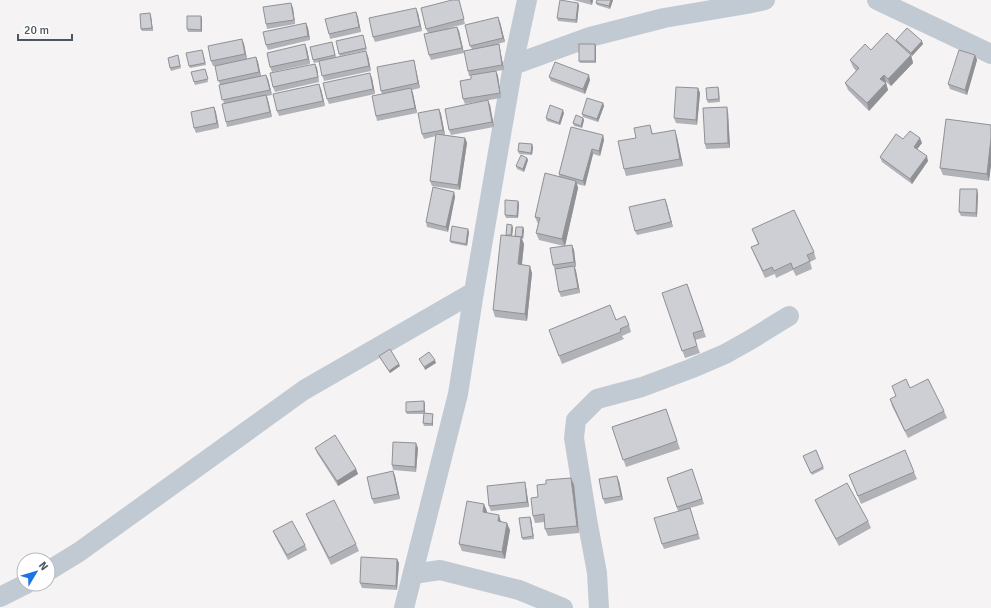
<svg xmlns="http://www.w3.org/2000/svg" width="991" height="608" viewBox="0 0 991 608" font-family="Signika,sans-serif">
	<style>
		.lines { fill: none; stroke-linecap: round; stroke-linejoin: round }
		.minor { stroke: #c1cad2; stroke-width: 20 }
		.wall { fill: #b0b2b7 }
		.shaded-wall { fill: #909195 }
		.building { fill: #cdcfd5; stroke: #909195 }
	</style>
	<rect width="100%" height="100%" fill="#f5f3f3"/>
	<g class="lines">
		<!-- minor -->
		<g class="minor">
			<path d="M877,0L991,54"/>
			<path d="M513,65L590,37L664,18L747,4L765,0"/>
			<path d="M48,571L79,552L304,390L474,292"/>
			<path d="M413,574L440,570L519,590L563,608"/>
			<path d="M0,597L26,584"/>
			<path d="M404,608L458,394L474,292L513,65L527,0"/>
			<path d="M599,608L597,573L587,519L574,438L576,420L597,399L642,387L690,369L725,354L750,340L789,316"/>
		</g>
	</g>
	<!-- wall -->
	<g class="wall">
		<path d="M459,0L465,24L448,28L457,27L459,31L464,53L431,60L429,55L428,33L426,29Z"/>
		<path d="M573,0H593L592,5Z"/>
		<path d="M613,0L610,9L597,5L596,3Z"/>
		<path d="M579,5L577,23L558,21L557,18Z"/>
		<path d="M293,8L295,24L267,29L266,24Z"/>
		<path d="M356,12L361,32L330,39L329,34Z"/>
		<path d="M150,13L151,16L153,31H142L141,29Z"/>
		<path d="M418,13L422,31L375,42L373,37Z"/>
		<path d="M201,16L202,19V32H188L187,29Z"/>
		<path d="M500,22L505,42L493,45L499,44L500,49L504,70L496,71L498,76L501,98L465,104L463,99L471,79V76H469L468,71L472,49L470,46Z"/>
		<path d="M306,23L308,28L310,40L268,50L266,45Z"/>
		<path d="M363,35L367,50L340,56L339,54Z"/>
		<path d="M242,39L244,44L247,59L256,57L258,62L261,76L268,79L272,95L267,96L272,117L227,127L226,122L224,104L220,85L215,66H213L211,61Z"/>
		<path d="M896,40L923,44L912,56L897,42Z"/>
		<path d="M332,42L336,57L368,56L371,71L324,81L319,62L314,63L313,60Z"/>
		<path d="M595,44L596,47V63H580L579,61Z"/>
		<path d="M307,49L310,64L272,72L270,67Z"/>
		<path d="M871,50L911,55L913,63L891,86L886,82V83L888,90L869,111L848,90L845,83L856,71L853,67L850,60Z"/>
		<path d="M203,52L206,65L190,68L189,66Z"/>
		<path d="M975,55L977,60L967,95L950,89L948,84Z"/>
		<path d="M179,58L181,68L171,71L170,68Z"/>
		<path d="M414,60L415,65L420,88L412,90L417,113L377,121L376,116L382,94L381,91Z"/>
		<path d="M315,64L317,68L319,82L275,92L273,87Z"/>
		<path d="M206,71L208,82L195,85L194,82Z"/>
		<path d="M549,77L590,80L585,94L551,81Z"/>
		<path d="M372,78L375,94L329,104L327,99Z"/>
		<path d="M718,87L719,89L720,102L708,103L707,100Z"/>
		<path d="M698,88L700,93L697,125L676,123L674,118Z"/>
		<path d="M321,89L325,106L279,116L277,111Z"/>
		<path d="M603,103L604,106L598,122L583,117L582,114Z"/>
		<path d="M490,105L494,127L451,135L449,130Z"/>
		<path d="M214,107L219,128L196,133L194,128Z"/>
		<path d="M439,109L441,114L445,135H443L465,138L467,143L460,190L432,186L430,181L436,136L424,139L422,134Z"/>
		<path d="M728,112L730,148L706,149L705,144Z"/>
		<path d="M564,113L560,125L547,121L546,118Z"/>
		<path d="M583,118L584,120L582,128L574,126L573,123Z"/>
		<path d="M650,125L653,134L677,137L683,166L626,176L624,169L636,138Z"/>
		<path d="M991,125L989,181L943,175L940,168Z"/>
		<path d="M603,135L604,140L600,156L593,154L585,186L577,184L578,188L565,246L572,245L574,250L576,267H575L576,271L580,293L561,297L559,292L555,270L553,265L564,246L539,240L536,233L538,224L535,217L559,177V174Z"/>
		<path d="M922,143L917,149L928,161L912,184L882,162L880,157Z"/>
		<path d="M533,147L532,155L519,154L518,151Z"/>
		<path d="M527,158L528,160L524,172L517,169L516,166Z"/>
		<path d="M454,192L455,197L448,232L427,227L426,222Z"/>
		<path d="M978,194L977,217L961,216L959,212Z"/>
		<path d="M665,199L673,227L637,235L635,231Z"/>
		<path d="M518,201L519,204L518,218H506L505,215Z"/>
		<path d="M523,227L524,230L523,239H522L524,244L522,265L532,273L527,321L495,317L493,310L506,236V235L513,228L512,236L515,237Z"/>
		<path d="M752,229L814,252L816,259L810,262L812,269L796,276L793,270L776,278L775,274L765,278L754,254L751,247L758,244Z"/>
		<path d="M469,232L467,246L451,243L450,241Z"/>
		<path d="M687,284L706,337L695,340L700,353L685,358L662,293Z"/>
		<path d="M616,320L629,325L631,332L622,336L624,339L562,364L549,330Z"/>
		<path d="M379,356L400,366L390,373L380,358Z"/>
		<path d="M892,386L910,388L944,411L947,418L908,438L892,406L890,399L896,396Z"/>
		<path d="M425,404V413L433,414V426H424L423,423L424,414H407L406,412Z"/>
		<path d="M666,409L680,449L626,467L612,427Z"/>
		<path d="M315,448L356,469L358,474L338,486L317,453Z"/>
		<path d="M418,448L416,472L393,470L392,465Z"/>
		<path d="M816,450L824,469L812,475L804,459Z"/>
		<path d="M692,469L704,504L690,508L700,539L664,549L662,544L678,511L667,478Z"/>
		<path d="M393,471L395,476L400,499L374,504L372,499Z"/>
		<path d="M914,472L917,479L861,504L849,475Z"/>
		<path d="M571,478L574,485L579,533L548,536L545,529V522L535,523L533,516L538,497L546,484Z"/>
		<path d="M619,481L623,500L605,504L603,499Z"/>
		<path d="M526,487L529,507L491,511L489,506Z"/>
		<path d="M815,500L868,521L871,528L839,546L818,507Z"/>
		<path d="M487,511V513L501,521L510,530L505,559L462,551L459,544Z"/>
		<path d="M306,514L356,544L359,551L331,565L309,521Z"/>
		<path d="M530,517L531,519L534,539L523,540L522,538Z"/>
		<path d="M273,531L305,545L307,550L288,560L275,536Z"/>
		<path d="M397,559L399,563L397,590L362,588L360,583Z"/>
	</g>
	<!-- shaded-wall -->
	<g class="shaded-wall">
		<path d="M590,0H593L592,5Z"/>
		<path d="M611,0H613L610,9L609,6Z"/>
		<path d="M291,3L293,8L295,24L294,20Z"/>
		<path d="M578,3L579,5L577,23L576,20Z"/>
		<path d="M416,8L418,13L422,31L420,26Z"/>
		<path d="M356,12L358,17L361,32L359,27Z"/>
		<path d="M150,13L151,16L153,31L152,28Z"/>
		<path d="M201,16L202,19V32L201,30Z"/>
		<path d="M498,17L500,22L505,42L503,38Z"/>
		<path d="M306,23L308,28L310,40L308,36Z"/>
		<path d="M457,27L459,31L464,53L462,48Z"/>
		<path d="M242,39L244,44L247,59L245,54Z"/>
		<path d="M922,41L923,44L912,56L911,53Z"/>
		<path d="M305,44L307,49L310,64L308,59Z"/>
		<path d="M499,44L500,49L504,70L502,65Z"/>
		<path d="M595,44L596,47V63L595,61Z"/>
		<path d="M366,51L368,56L371,71L369,66Z"/>
		<path d="M911,55L913,63L891,86L888,79Z"/>
		<path d="M975,55L977,60L967,95L965,90Z"/>
		<path d="M256,57L258,62L261,77L259,72Z"/>
		<path d="M414,60L415,65L420,88L418,83Z"/>
		<path d="M315,64L317,68L319,82L318,77Z"/>
		<path d="M496,71L498,76L501,98L500,93Z"/>
		<path d="M370,73L372,78L375,94L373,89Z"/>
		<path d="M266,75L268,79L272,95L270,90Z"/>
		<path d="M589,75L590,80L585,94L583,89Z"/>
		<path d="M884,75L886,82L883,86L880,79Z"/>
		<path d="M886,83L888,90L869,111L867,103Z"/>
		<path d="M319,84L321,89L325,106L323,101Z"/>
		<path d="M411,88L413,93L417,113L415,108Z"/>
		<path d="M698,88L700,93L697,125L696,120Z"/>
		<path d="M266,95L268,100L272,117L270,112Z"/>
		<path d="M488,100L490,105L494,127L492,122Z"/>
		<path d="M603,103L604,106L598,122L597,119Z"/>
		<path d="M214,107L216,112L219,128L217,123Z"/>
		<path d="M727,107L728,112L730,148L728,143Z"/>
		<path d="M439,109L441,114L445,135L443,130Z"/>
		<path d="M563,110L564,113L560,125L559,123Z"/>
		<path d="M583,118L584,120L582,128L581,126Z"/>
		<path d="M675,130L677,137L683,166L680,159Z"/>
		<path d="M603,135L604,140L600,156L599,151Z"/>
		<path d="M465,138L467,143L460,190L458,185Z"/>
		<path d="M920,138L922,143L915,152L914,147Z"/>
		<path d="M991,138V166L989,181L987,174Z"/>
		<path d="M532,144L533,147L532,155L531,153Z"/>
		<path d="M592,149L593,154L585,186L583,181Z"/>
		<path d="M927,156L928,161L912,184L910,179Z"/>
		<path d="M527,158L528,160L524,172L523,169Z"/>
		<path d="M576,181L578,188L565,246L562,239Z"/>
		<path d="M977,189L978,194L977,217L976,213Z"/>
		<path d="M454,192L455,197L448,232L446,227Z"/>
		<path d="M665,199L667,204L673,227L671,222Z"/>
		<path d="M518,201L519,204L518,218L517,216Z"/>
		<path d="M512,225L513,228L512,237L511,235Z"/>
		<path d="M523,227L524,230L523,239L522,237Z"/>
		<path d="M468,229L469,232L467,246L466,244Z"/>
		<path d="M521,237L524,244L521,271L518,264Z"/>
		<path d="M572,245L574,250L576,267L574,262Z"/>
		<path d="M530,266L532,273L527,321L525,314Z"/>
		<path d="M574,266L576,271L580,293L578,288Z"/>
		<path d="M435,360L436,363L425,370L424,367Z"/>
		<path d="M399,364L400,366L390,373L389,371Z"/>
		<path d="M424,401L425,404V414L424,411Z"/>
		<path d="M433,414V426L432,424Z"/>
		<path d="M416,443L418,448L416,472L415,467Z"/>
		<path d="M356,469L358,474L338,486L337,481Z"/>
		<path d="M393,471L395,476L400,499L398,494Z"/>
		<path d="M617,476L619,481L623,500L621,496Z"/>
		<path d="M571,478L574,485L579,533L577,526Z"/>
		<path d="M525,482L526,487L529,507L527,502Z"/>
		<path d="M484,504L487,511L486,520L483,512Z"/>
		<path d="M499,515L501,522L498,521Z"/>
		<path d="M530,517L531,519L534,539L533,536Z"/>
		<path d="M507,523L510,530L505,559L502,552Z"/>
		<path d="M397,559L399,563L397,590L396,586Z"/>
	</g>
	<!-- building -->
	<g class="building">
		<path d="M452,0H459L464,19L426,29L421,8Z"/>
		<path d="M560,0L578,3L576,20L557,18Z"/>
		<path d="M597,0H611L609,6L596,3Z"/>
		<path d="M291,3L294,20L266,24L263,7Z"/>
		<path d="M416,8L420,26L373,37L369,18Z"/>
		<path d="M356,12L359,27L329,34L325,19Z"/>
		<path d="M150,13L152,28L141,29L140,14Z"/>
		<path d="M187,16H201V30L187,29Z"/>
		<path d="M498,17L503,38L470,46L465,25Z"/>
		<path d="M306,23L308,36L266,45L263,32Z"/>
		<path d="M457,27L462,48L429,55L424,34Z"/>
		<path d="M907,28L922,41L911,53L896,40Z"/>
		<path d="M887,33L911,55L888,79L884,75L880,79L886,83L867,103L845,83L859,68L850,60L865,44L871,50Z"/>
		<path d="M363,35L366,48L339,54L336,41Z"/>
		<path d="M242,39L245,54L211,61L208,46Z"/>
		<path d="M332,42L335,55L313,60L310,47Z"/>
		<path d="M305,44L308,59L270,67L267,53Z"/>
		<path d="M499,44L502,65L468,71L464,51Z"/>
		<rect x="579" y="44" width="16" height="17"/>
		<path d="M202,50L205,63L189,66L186,53Z"/>
		<path d="M959,50L975,55L965,90L948,84Z"/>
		<path d="M366,51L369,66L322,76L319,61Z"/>
		<path d="M178,55L180,66L170,68L168,58Z"/>
		<path d="M256,57L259,72L218,81L215,66Z"/>
		<path d="M414,60L418,83L381,91L377,67Z"/>
		<path d="M555,62L589,75L583,89L549,77Z"/>
		<path d="M315,64L318,77L273,87L270,73Z"/>
		<path d="M205,69L208,79L194,82L191,72Z"/>
		<path d="M496,71L500,93L463,99L460,81L471,79V75Z"/>
		<path d="M370,73L373,89L327,99L323,83Z"/>
		<path d="M266,75L270,90L222,100L219,85Z"/>
		<path d="M319,84L323,101L277,111L273,94Z"/>
		<path d="M676,87L698,88L696,120L674,118Z"/>
		<path d="M718,87L719,99L707,100L706,88Z"/>
		<path d="M411,88L415,108L376,116L372,96Z"/>
		<path d="M266,95L270,112L226,122L222,104Z"/>
		<path d="M587,98L603,103L597,119L582,114Z"/>
		<path d="M488,100L492,122L449,130L445,109Z"/>
		<path d="M550,105L563,110L559,123L546,118Z"/>
		<path d="M214,107L217,123L194,128L191,112Z"/>
		<path d="M727,107L728,143L705,144L703,108Z"/>
		<path d="M439,109L443,130L422,134L418,113Z"/>
		<path d="M576,115L583,118L581,126L573,123Z"/>
		<path d="M946,119L991,125V138L987,174L940,168Z"/>
		<path d="M650,125L652,134L675,130L680,159L624,169L618,141L636,138L634,128Z"/>
		<path d="M571,127L603,135L599,151L592,149L583,181L559,174Z"/>
		<path d="M910,131L920,138L914,147L927,156L910,179L880,157L896,134L903,139Z"/>
		<path d="M436,134L465,138L458,185L430,181Z"/>
		<path d="M519,143L532,144L531,153L518,151Z"/>
		<path d="M521,155L527,158L523,169L516,166Z"/>
		<path d="M545,173L576,181L562,239L536,233L540,218L535,217Z"/>
		<path d="M433,187L454,192L446,227L426,222Z"/>
		<path d="M960,189H977L976,213L959,212Z"/>
		<path d="M665,199L671,222L635,231L629,207Z"/>
		<path d="M505,200L518,201L517,216L505,215Z"/>
		<path d="M794,210L814,252L807,255L810,261L793,269L791,263L774,271L772,267L763,271L751,247L759,244L752,229Z"/>
		<path d="M507,224L512,225L511,235H506Z"/>
		<path d="M452,226L468,229L466,244L450,241Z"/>
		<path d="M516,227H523L522,237L515,236Z"/>
		<path d="M501,235L521,237L518,264L530,266L525,314L493,310Z"/>
		<path d="M572,245L574,262L553,265L550,248Z"/>
		<path d="M574,266L578,288L559,292L555,269Z"/>
		<path d="M687,284L703,330L693,333L697,346L682,351L662,293Z"/>
		<path d="M610,305L616,320L625,316L629,325L620,329L621,332L559,356L549,330Z"/>
		<path d="M390,349L399,364L389,371L379,356Z"/>
		<path d="M429,352L435,360L424,367L419,359Z"/>
		<path d="M906,379L910,388L928,379L944,411L905,431L890,399L896,396L892,386Z"/>
		<path d="M424,401V411L406,412V402Z"/>
		<path d="M666,409L677,441L623,460L612,427Z"/>
		<path d="M424,413L433,414L432,424L423,423Z"/>
		<path d="M335,435L356,469L337,481L315,448Z"/>
		<path d="M393,442L416,443L415,467L392,465Z"/>
		<path d="M816,450L823,467L811,473L803,456Z"/>
		<path d="M905,450L914,472L858,496L849,475Z"/>
		<path d="M692,469L702,499L677,507L667,478Z"/>
		<path d="M393,471L398,494L372,499L367,477Z"/>
		<path d="M617,476L621,496L603,499L599,479Z"/>
		<path d="M571,478L577,526L545,529L544,514L533,516L531,498L538,497L537,485L546,484V480Z"/>
		<path d="M525,482L527,502L489,506L487,486Z"/>
		<path d="M847,483L868,521L836,539L815,500Z"/>
		<path d="M334,500L356,544L329,558L306,514Z"/>
		<path d="M467,501L484,504L483,512L499,515L498,521L507,523L502,552L459,544Z"/>
		<path d="M690,508L698,534L662,544L654,518Z"/>
		<path d="M530,517L533,536L522,538L519,518Z"/>
		<path d="M292,521L305,545L287,555L273,531Z"/>
		<path d="M361,557L397,559L396,586L360,583Z"/>
	</g>
	<!-- north arrow -->
	<g transform="translate(36 572) rotate(52)"><circle r="19" fill="#ffffff" stroke="#b7bbc0"/>
	<path d="M0-3L7 15L0 10L-7 15Z" fill="#1a73e8"/>
	<text y="-6" font-size="11" font-weight="bold" text-anchor="middle" fill="#4a5661">N</text>
	</g>
	<!-- scale -->
	<path d="M18 34v6h54v-6" fill="none" stroke="#4a5661" stroke-width="2"/>
	<text x="24" y="34" font-size="12" fill="#4a5661" stroke="#ffffff" stroke-width="3" paint-order="stroke">20 m</text>
</svg>
